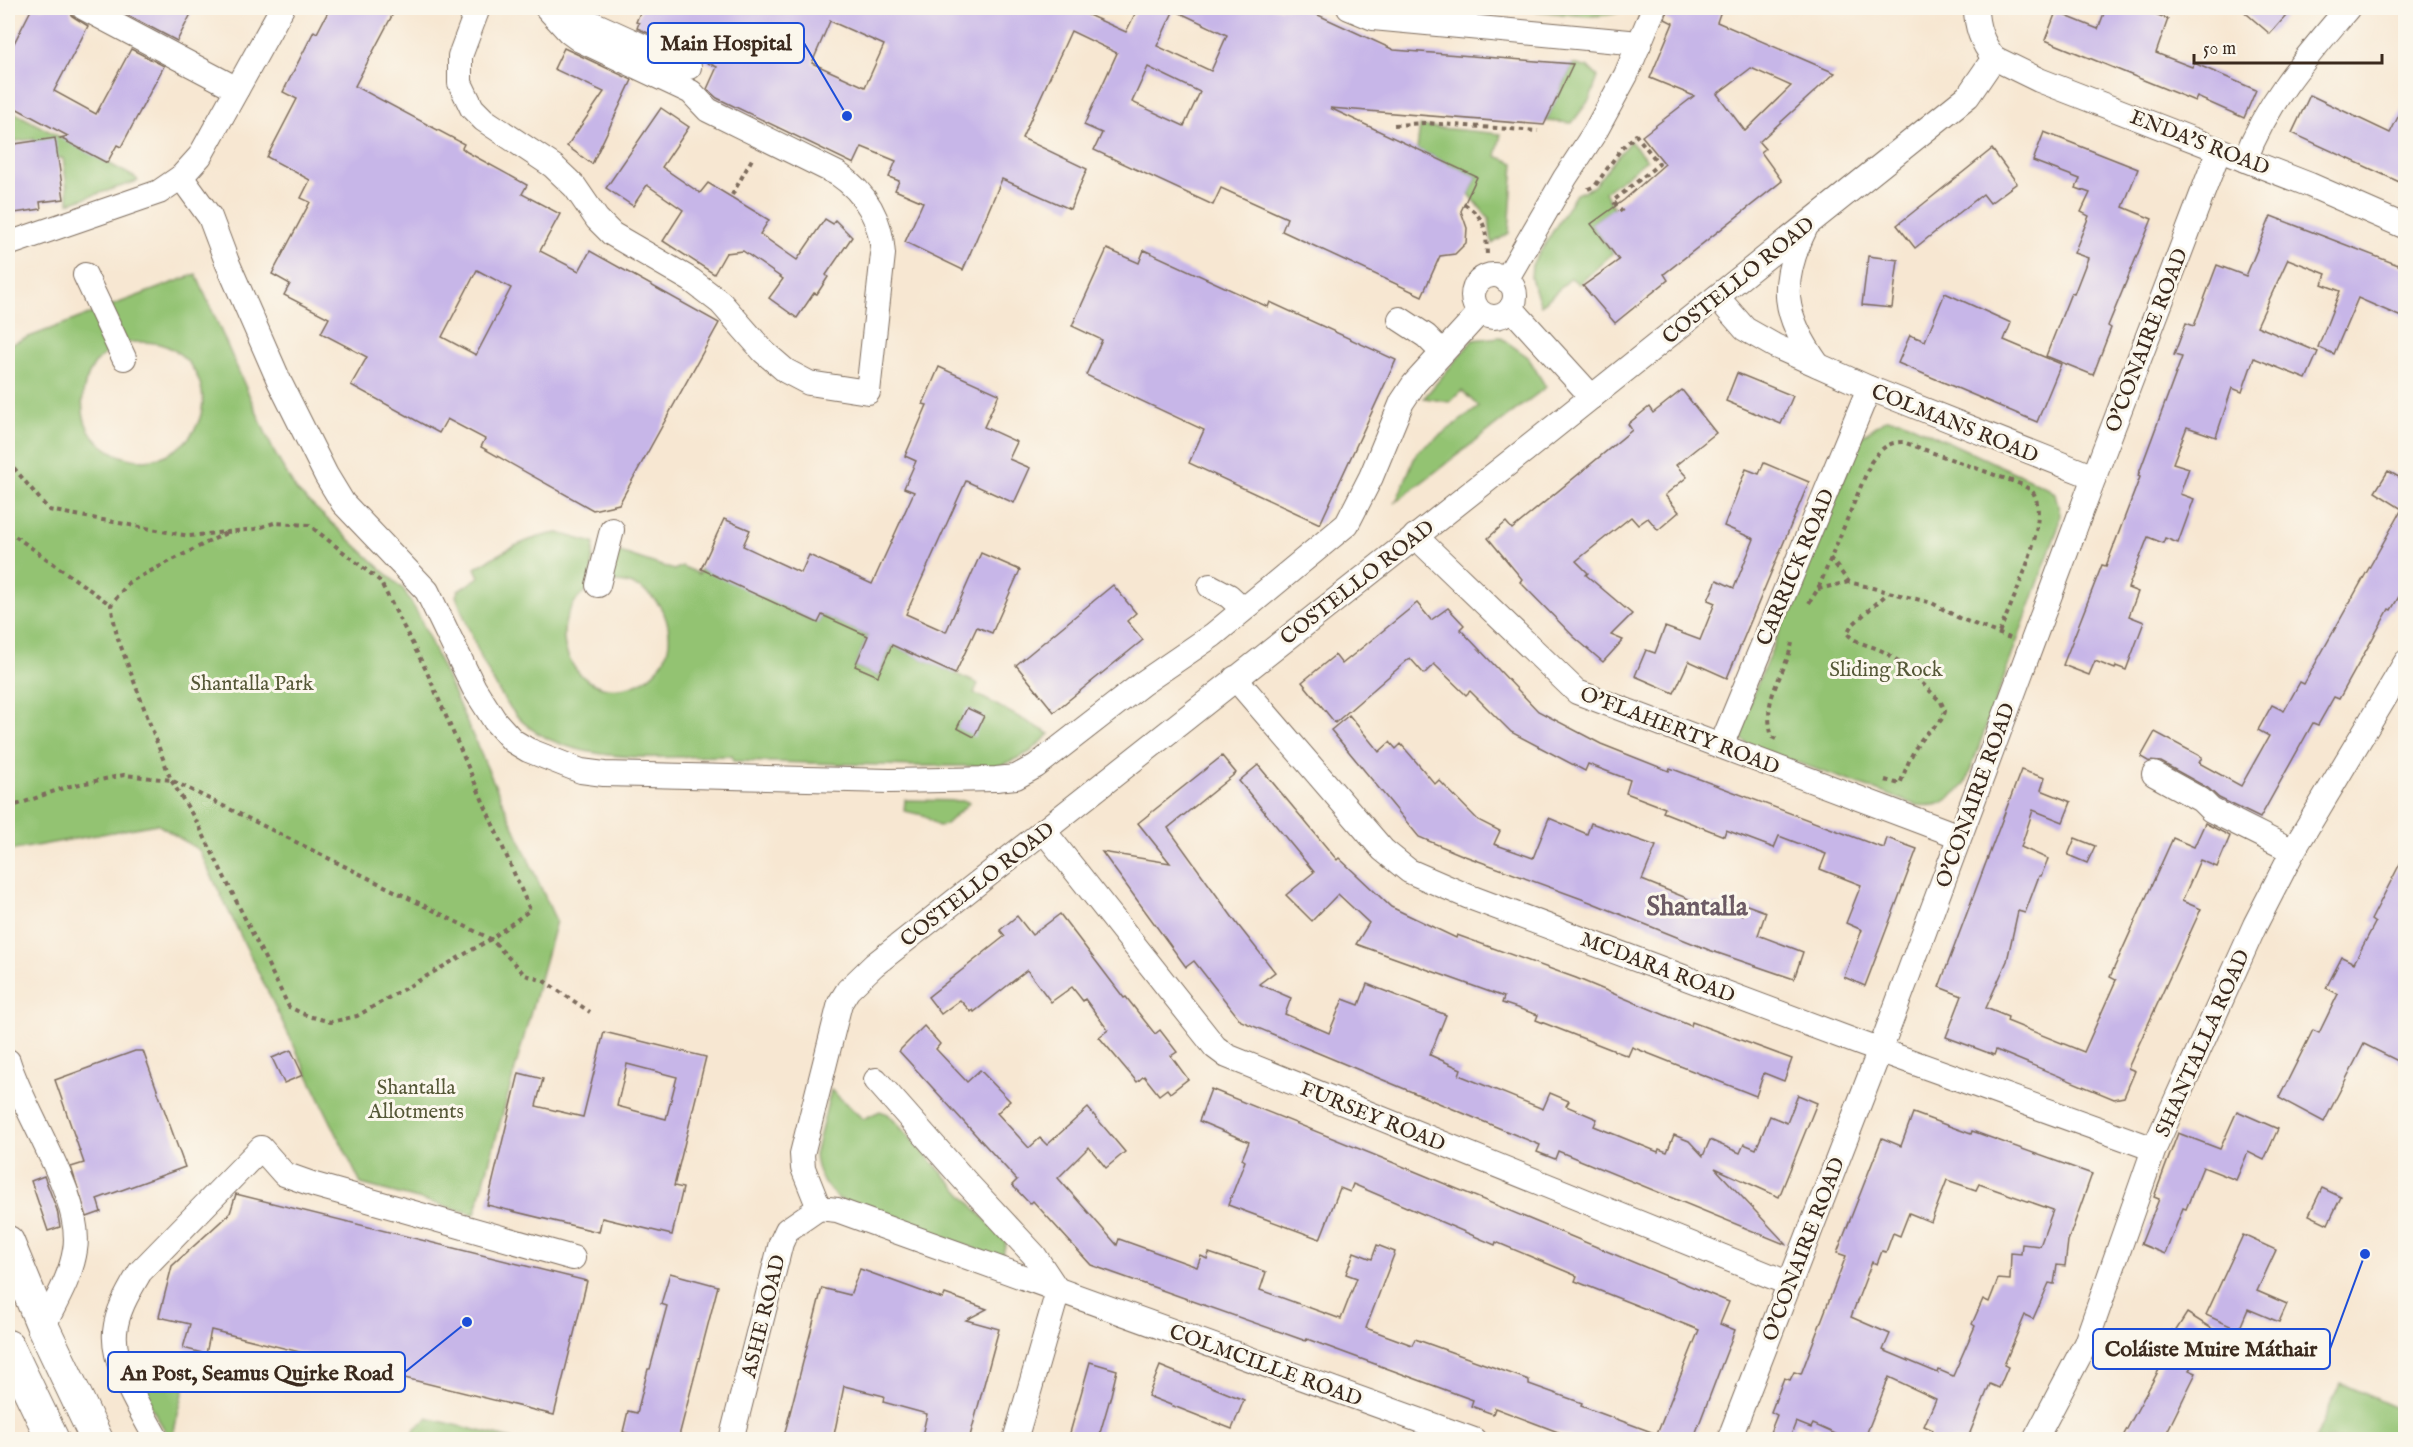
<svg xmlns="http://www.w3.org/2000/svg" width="2413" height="1447" viewBox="0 0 2413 1447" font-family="'IM FELL English',serif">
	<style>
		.green { fill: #93c372; stroke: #677648; stroke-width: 1.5 }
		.building { fill: #c7b6e8; fill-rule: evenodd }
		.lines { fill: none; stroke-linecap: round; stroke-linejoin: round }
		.minor-casing { stroke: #7d6c5d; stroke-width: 26 }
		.major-casing { stroke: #7d6c5d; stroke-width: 34 }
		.path { stroke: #7d6c5d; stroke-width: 4; stroke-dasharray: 4.5 4.5; stroke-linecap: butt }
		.minor { stroke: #fff; stroke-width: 24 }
		.major { stroke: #fff; stroke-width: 32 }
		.labels { text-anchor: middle; stroke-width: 6; stroke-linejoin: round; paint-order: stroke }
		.street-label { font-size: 21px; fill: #3b2a1e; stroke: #fbf7ec }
		.park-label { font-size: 21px; fill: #555837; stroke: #fbf7ec }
		.district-label { font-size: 27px; font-weight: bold; fill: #6c5b65; stroke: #fbf7ec }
		.leader { fill: none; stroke: #1d4ed8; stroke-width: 2 }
		.callout-dot { fill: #1d4ed8; stroke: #fbf7ec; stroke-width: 2 }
		.callout { fill: #fbf7ec; stroke: #1d4ed8; stroke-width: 2 }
		.callout-label { font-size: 22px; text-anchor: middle; font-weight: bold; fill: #3b2a1e }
	</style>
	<rect width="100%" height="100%" fill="#fbf7ec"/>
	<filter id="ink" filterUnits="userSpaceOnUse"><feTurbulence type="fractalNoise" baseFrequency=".0167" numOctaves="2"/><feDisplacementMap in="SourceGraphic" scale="12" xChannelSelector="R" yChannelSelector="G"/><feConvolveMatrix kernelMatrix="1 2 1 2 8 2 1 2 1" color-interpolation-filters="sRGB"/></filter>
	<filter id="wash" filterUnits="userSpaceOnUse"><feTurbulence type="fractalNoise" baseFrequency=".008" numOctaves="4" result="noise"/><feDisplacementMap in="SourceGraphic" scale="24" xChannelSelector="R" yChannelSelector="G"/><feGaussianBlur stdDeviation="1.35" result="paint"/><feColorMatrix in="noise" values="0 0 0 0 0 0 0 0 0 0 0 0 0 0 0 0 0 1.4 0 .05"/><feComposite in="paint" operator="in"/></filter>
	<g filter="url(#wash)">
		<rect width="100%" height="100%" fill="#f7e7d2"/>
		<!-- green -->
		<g class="green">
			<path d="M1537,8H1626C1611,22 1558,13 1536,11Z"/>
			<path d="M1573,64L1589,68L1598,77L1590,99L1572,123L1546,121Z"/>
			<path d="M8,109L136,178L138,181L69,203L63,158L52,159L36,149L34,139L8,142Z"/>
			<path d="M1420,126L1501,134L1496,156L1514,163L1509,233L1492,244L1489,219L1469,194L1477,177L1417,149Z"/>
			<path d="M1630,141L1647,160L1605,192L1614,208L1591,224L1613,253L1579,284L1571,278L1541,306L1531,278L1532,265L1576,194L1593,187Z"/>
			<path d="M196,274L274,452L296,490L404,590L419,616L556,921L475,1214L361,1184L199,850L157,824L8,851V345L95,312L110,350C105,354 98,359 94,365C78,389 77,425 101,444C160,493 236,418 187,361C170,342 149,340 125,343L108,307Z"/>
			<path d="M1500,337L1528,357L1546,387L1396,502L1417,452L1479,407L1462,391L1449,402L1424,398L1473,340Z"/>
			<path d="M1886,419L1901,420L2044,486L2055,493L2060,514L2058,528L1965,785C1947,800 1942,808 1917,805L1748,745L1740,737L1739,728L1861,437Z"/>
			<path d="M558,533L594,543L590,588C535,626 575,708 636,684C693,661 672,577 607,582L617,551L674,570L682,566L699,574L701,569L789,601L785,608L818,623L822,615L868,636L855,666L878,676L892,645L978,684L974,693L1050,734L1030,752L1001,766H916L733,761L732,756C667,756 562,769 515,714C487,679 472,637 456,596L458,591L479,577L475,568C502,552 527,537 558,533Z"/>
			<path d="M905,800L966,801L969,803L945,825L938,826L923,815L904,811Z"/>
			<path d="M831,1090L863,1119L880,1111L888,1114L1006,1242L1003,1254L997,1257L839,1199C825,1187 816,1173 815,1155Z"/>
			<path d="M138,1361L188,1373L172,1439H170C157,1416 137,1389 138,1361Z"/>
			<path d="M2340,1383L2405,1412V1439H2315Z"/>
			<path d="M427,1419V1418L512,1439H412L415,1428Z"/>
		</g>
		<g id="blocks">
			<!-- building -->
			<g class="building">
				<path d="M32,8H70L72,16L88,26L54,91L96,114L131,49L164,66L121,147L117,145L107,163L60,138L68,136L8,104V55Z"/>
				<path d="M114,8H194L177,41Z"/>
				<path d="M330,8H396L355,86L464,144L462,148L467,152L527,185L522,194L560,214L540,251L579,271L590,251L719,323L619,504L593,510L481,447L485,439L447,419L439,433L351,385L367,357L321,333L329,318L284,295L290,284L272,274L310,202L301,198L310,180L267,157L297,99L283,92L314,31L317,33ZM477,270L511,288L476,355L442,337Z"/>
				<path d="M642,8H1073L1126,32L1138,8H1303L1394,50L1573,64L1544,125L1330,108L1477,177L1461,211L1467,228L1466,243L1455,254L1440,256L1422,296L1282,231L1287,218L1221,188L1213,205L1094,150L1102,133L1084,125L1117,53L1071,31L1022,138L1087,169L1070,209L1002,179L963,270L905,242L923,202L895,190L899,181L889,177L896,161L862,147L854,164L717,98L707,89L717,67L701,60L695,54L637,28L639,23L636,22ZM1174,10L1227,35L1211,71L1157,46ZM830,21L884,45L865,87L812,63ZM1148,67L1200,92L1184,126L1132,102Z"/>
				<path d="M1668,8H1722L1717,22L1835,73L1759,142L1765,149L1761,152L1782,181L1664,274L1668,280L1615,323L1583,286L1619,260L1591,224L1624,200L1665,164L1642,136L1694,96L1650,78L1673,23L1665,19ZM1751,68L1791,86L1745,131L1717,94Z"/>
				<path d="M2106,8H2140L2168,19L2156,53L2192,67L2194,63L2256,90L2244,118L2197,97L2195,101L2045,40L2056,12L2098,29Z"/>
				<path d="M2240,8H2293L2270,34Z"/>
				<path d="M564,48L632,80L592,164L567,146L604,92L554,69Z"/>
				<path d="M2310,95L2390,133L2406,101V185L2292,133Z"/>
				<path d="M661,108L689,127L662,167L700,193L708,183L769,220L760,234L797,260L825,219L833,224L835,220L852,237L826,275L828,277L817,294L814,293L797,318L769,298L783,279L743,251L726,253L714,274L663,241L683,210L647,185L633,206L606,188Z"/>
				<path d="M2044,132L2138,169L2123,207L2152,219L2108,326L2111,328L2093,375L2046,356L2071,293L2074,294L2088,258L2074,253L2089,216L2081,212L2090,193L2076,188L2080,179L2033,161Z"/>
				<path d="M55,138L64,199L40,202L41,209L8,214V145Z"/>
				<path d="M1992,149L2017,183L1990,203L1983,194L1915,248L1897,225Z"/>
				<path d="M2271,216L2406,268V319L2358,298L2334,354L2318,347L2340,291L2322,284L2326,274L2288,259L2257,326L2318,352L2306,379L2254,358L2242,392L2232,388L2216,437L2187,427L2173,463L2189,468L2180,494L2194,499L2178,543L2165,538L2163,543L2148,537L2128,588L2138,592L2129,616L2144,622L2126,670L2116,666L2115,669L2095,661L2089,675L2063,665L2102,565L2106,566L2140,477L2138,476L2182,357L2174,355L2186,323L2194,326L2217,265L2246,276Z"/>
				<path d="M1107,249L1139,263L1144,250L1268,307L1270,302L1396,360L1320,524L1189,463L1204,430L1086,375L1102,340L1072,326Z"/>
				<path d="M1868,256L1898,260L1892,308L1862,305Z"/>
				<path d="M1945,293L2011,323L2004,340L2061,364L2037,422L1898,363L1910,335L1925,341Z"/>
				<path d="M939,367L999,394L984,427L1017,442L1009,459L1030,468L1014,503L966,481L906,614L946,632L981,553L1020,570L992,633L977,627L955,674L892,645L878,676L855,666L868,636L822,615L818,623L701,569L724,519L750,530L743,546L801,573L809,555L872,584L914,492L904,488L916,461L905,456L927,405L923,404Z"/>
				<path d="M1737,373L1793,396L1781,424L1726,401Z"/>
				<path d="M1682,390L1716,433L1676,465L1687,477L1665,495L1679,512L1658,530L1648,518L1638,525L1631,517L1576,561L1588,573L1586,575L1632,614L1611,635L1623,640L1603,662L1574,637L1520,582L1522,579L1488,538L1506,522L1512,529L1632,430L1628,424L1649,407L1653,413Z"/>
				<path d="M1764,463L1809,482L1727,678L1689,661L1674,693L1635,676L1646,650L1655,653L1665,627L1700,640L1715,603L1708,600L1717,580L1734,588L1754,539L1724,526L1746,469L1759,474Z"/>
				<path d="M2388,471L2406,481V585L2391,610L2389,609L2339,699L2334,697L2318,725L2313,723L2260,818L2219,798L2208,788L2161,762L2148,761L2141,757L2155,732L2202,757L2199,763L2241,786L2269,736L2258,730L2272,705L2284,711L2300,682L2304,684L2402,509L2375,492Z"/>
				<path d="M1113,585L1136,613L1127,621L1143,640L1054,712L1016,665Z"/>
				<path d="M1417,603L1431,620L1448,608L1464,625L1460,629L1538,711L1601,744L1669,771L1670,768L1875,845L1884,848L1887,838L1917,849L1865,986L1844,977L1862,930L1846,923L1861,885L1820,869L1826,854L1779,836L1774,848L1726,830L1724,836L1663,812L1665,808L1626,793L1630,780L1588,764L1585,771L1511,732L1470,691L1466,695L1434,664L1424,674L1410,658L1335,723L1302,682L1335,655L1342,664Z"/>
				<path d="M967,708L984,716L974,737L957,728Z"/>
				<path d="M1349,715L1379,752L1390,742L1396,749L1401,744L1435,784L1439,780L1478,820L1500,831L1494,844L1533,858L1549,818L1587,834L1591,823L1656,846L1642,880L1711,908L1713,903L1743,915L1747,905L1766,912L1758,935L1803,952L1794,979L1709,950L1590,902L1462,855L1419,837L1331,730Z"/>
				<path d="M1222,756L1236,773L1168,828L1238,925L1275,972L1259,984L1291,998L1285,1014L1329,1033L1343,999L1359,1005L1367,984L1446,1015L1430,1055L1461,1069L1459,1075L1543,1109L1550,1093L1569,1101L1566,1106L1597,1119L1594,1126L1658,1152L1659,1149L1667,1152L1674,1135L1689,1141L1703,1156L1710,1140L1740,1153L1744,1144L1756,1149L1770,1116L1787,1123L1798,1095L1817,1103L1779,1197L1715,1168L1787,1245L1558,1151L1555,1159L1537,1152L1540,1145L1241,1021L1194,961L1186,967L1102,852L1170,863L1138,823Z"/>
				<path d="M1258,765L1337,860L1339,858L1391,907L1456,938L1457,935L1576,978L1691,1026L1692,1022L1792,1059L1784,1081L1764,1073L1756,1096L1632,1047L1628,1056L1536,1020L1538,1015L1502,1003L1504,997L1356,944L1369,923L1338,894L1312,921L1286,895L1314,872L1239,781Z"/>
				<path d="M2021,770L2045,778L2041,790L2071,802L2063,822L2033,810L2021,847L2048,859L2041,876H2039L2025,913L2018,911L2007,961L1986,1008L2008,1017L2007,1021L2084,1052L2116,980L2110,977L2173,838L2194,847L2205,823L2230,836L2217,867L2200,860L2182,901L2201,909L2128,1068L2135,1071L2124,1097L2114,1099L1996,1050L1994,1055L1946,1037L1962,996L1939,987Z"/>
				<path d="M2075,838L2095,846L2087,863L2068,855Z"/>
				<path d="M2406,852V1065L2364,1044L2324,1122L2279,1098L2313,1030L2319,1033L2338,994L2326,988L2342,957L2354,963L2375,923L2371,920Z"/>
				<path d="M1060,914L1124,998L1126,997L1155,1034L1160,1030L1177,1052L1171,1056L1188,1079L1170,1093L1167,1089L1159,1095L1144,1076L1137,1082L1099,1037L1108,1030L1085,999L1083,1001L1072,987L1051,1002L1027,970L974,1012L973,1010L971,1012L960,1000L941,1014L928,997L1005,936L1000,930L1017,916L1032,935Z"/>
				<path d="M924,1026L940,1044L936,1049L967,1082L980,1070L1010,1101L997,1113L1029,1148L1040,1138L1047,1145L1088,1108L1125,1152L1106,1168L1089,1147L1058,1178L1117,1245L1119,1239L1197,1267L1201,1256L1207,1259L1209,1253L1266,1272L1260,1290L1341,1319L1357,1278L1346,1274L1354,1252L1372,1259L1377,1245L1395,1252L1366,1328L1412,1345L1415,1339L1529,1380V1384L1582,1403L1581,1406L1657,1434L1699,1330L1575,1281L1577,1276L1496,1242L1495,1245L1353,1184L1350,1192L1340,1188L1320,1239L1228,1205L1245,1161L1242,1159L1249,1142L1199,1121L1211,1089L1414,1171L1729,1302L1720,1324L1735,1330L1693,1440H1579L1495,1408L1493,1414L1471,1406L1473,1400L1307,1339L1306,1341L1091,1265L1033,1201L1030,1204L1012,1185L1017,1180L899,1051Z"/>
				<path d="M604,1032L706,1057L674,1186L683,1188L672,1235L602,1218L599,1232L487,1205L519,1073L543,1079L536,1106L583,1117ZM627,1064L677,1077L666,1119L617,1106Z"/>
				<path d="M291,1050L303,1075L284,1083L272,1058Z"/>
				<path d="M135,1051H143L185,1167L97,1199L101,1212L87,1217L71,1167L84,1163L55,1080Z"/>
				<path d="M2237,1111L2278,1129L2264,1160L2248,1152L2236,1180L2203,1167L2186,1209L2183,1208L2165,1254L2141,1244L2159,1199L2154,1197L2178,1133L2220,1149Z"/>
				<path d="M1913,1113L1971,1134L1972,1131L2092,1174L2068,1241L2065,1266L2057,1265L2054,1284L2049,1283L2033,1319L2025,1315L2004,1365L2008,1367L1999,1388L1990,1384L1967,1440H1929L1933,1430L1924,1426L1936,1399L1889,1377L1864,1440H1849L1813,1424L1811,1428L1796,1422L1789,1440H1767L1777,1415L1771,1412L1784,1378L1790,1380L1794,1372L1801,1374L1846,1256L1837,1253L1882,1138L1901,1146ZM1947,1180L1976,1190L1979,1184L2053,1210L2040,1246L2022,1244L2021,1254L2011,1253L2010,1280L1998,1279L1989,1302L1983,1299L1972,1324L1975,1326L1953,1376L1939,1370L1938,1373L1883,1350L1890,1334L1851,1317L1872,1262L1877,1264L1882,1251L1886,1252L1893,1233L1900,1236L1909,1213L1931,1222Z"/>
				<path d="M44,1176L57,1210L60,1227L48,1231L31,1181Z"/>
				<path d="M2322,1188L2341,1197L2328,1224L2309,1215Z"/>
				<path d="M236,1194L587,1281L554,1415L211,1330L206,1354L183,1348L190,1324L159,1317L172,1266L230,1213Z"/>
				<path d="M2243,1235L2276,1250L2257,1291L2287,1304L2279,1322L2248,1309L2239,1330L2206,1315Z"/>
				<path d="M860,1269L943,1299L945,1294L987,1309L966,1320L999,1329L969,1440H921L927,1414L883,1402L884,1396L844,1386L833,1440H783L822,1288L850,1295Z"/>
				<path d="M670,1273L718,1286L678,1440H639V1436L623,1432L628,1411L637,1413L648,1369H650L667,1306L661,1304Z"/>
				<path d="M2187,1313L2214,1330L2189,1370L2196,1373L2163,1440H2121L2168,1353L2161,1349L2172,1330L2175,1332Z"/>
				<path d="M1090,1362L1117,1370L1111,1395L1098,1440H1068Z"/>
				<path d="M1160,1366L1244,1400L1232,1429L1148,1396Z"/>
			</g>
		</g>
	</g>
	<g filter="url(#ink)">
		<use href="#blocks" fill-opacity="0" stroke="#7d6c5d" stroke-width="1.5"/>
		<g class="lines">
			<!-- minor casing -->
			<g class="minor-casing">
				<g id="minor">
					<path d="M84,8L237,89"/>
					<path d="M478,8L460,56V83L472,108L484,120L553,166L575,187L597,219L612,234L691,280L721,303L764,352L786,371L809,383L868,392L883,254C881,220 866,193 838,174L708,110L691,92L580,40L569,32L547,8"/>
					<path d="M559,8L689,67"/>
					<path d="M1349,8L1373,18L1629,42L1639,45"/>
					<path d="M1994,58L2039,80L2310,185L2406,227"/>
					<path d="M2245,160C2267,101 2308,55 2348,8"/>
					<path d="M181,177L210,217L227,262L280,383L326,475L343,503L427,591L474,688L495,721L513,741L528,750L581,771L604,774L890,781L996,779L1016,777L1036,766L1143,683L1213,635L1347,524L1371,477L1402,402L1414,384L1480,312"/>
					<path d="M1805,229C1778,284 1783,316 1818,365"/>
					<path d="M8,244L159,192L181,177L200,156L282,8"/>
					<path d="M85,275L124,358"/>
					<circle cx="1494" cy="296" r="21"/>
					<path d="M1506,280L1565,178L1595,132L1626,75L1654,8"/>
					<path d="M1717,297L1745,329L1775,346L1869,388L2094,477"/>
					<path d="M1511,308L1592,397"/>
					<path d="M1400,319L1426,336L1442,352"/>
					<path d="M1415,536L1577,692L1959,836"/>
					<path d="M598,585L612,530"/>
					<path d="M1210,586L1229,596L1243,609"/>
					<path d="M1235,678L1383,850L1409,871L1467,896L1862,1044L2154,1149"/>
					<path d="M1721,746L1869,388"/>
					<path d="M2154,774L2201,800L2211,810L2293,851"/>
					<path d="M1044,831L1215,1047L1227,1056L1790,1284"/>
					<path d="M8,1061C24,1114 84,1198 75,1250C71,1277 55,1303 43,1327"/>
					<path d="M876,1080L967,1183L1034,1255L1058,1291L1015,1440"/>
					<path d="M819,1208L803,1168L802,1154L840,1003L848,990L874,965L1524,451L1968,96L1994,58C1982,43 1976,27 1976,8"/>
					<path d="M819,1208L837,1210L1474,1440"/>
					<path d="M157,1440C141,1410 112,1366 115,1332C117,1310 129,1291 140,1272L261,1148L284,1174L315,1185L573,1258"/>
					<path d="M731,1440L781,1243L787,1230L819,1208"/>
					<path d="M1729,1440L1880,1050L2094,477L2219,150"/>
					<path d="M2035,1440L2086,1343L2154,1149L2255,925L2293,851L2406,662"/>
				</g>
			</g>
			<!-- major casing -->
			<g class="major-casing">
				<g id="major">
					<path d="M8,1242L43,1327L97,1440"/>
					<path d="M8,1346L53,1440"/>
				</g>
			</g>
			<!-- path -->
			<g class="path">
				<path d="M1394,125L1425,123L1538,131"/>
				<path d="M1588,189L1595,186L1621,149L1636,135L1659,164L1613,201L1622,212"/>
				<path d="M732,195L752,159"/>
				<path d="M1464,204C1487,219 1486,230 1487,256"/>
				<path d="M8,461L49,510L189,536L255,529L274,523L309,525L380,581L426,670L530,910L491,939L357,1016L331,1022L308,1016L289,1007L198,824L171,780L117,636L111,605L129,582L228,532"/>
				<path d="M8,531L111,605"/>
				<path d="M1830,558L1849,582L1932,603L1959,618L2010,638"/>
				<path d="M1818,589L1849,582"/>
				<path d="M1809,603L1818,589L1871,462C1881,449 1887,442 1903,442L2023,485C2027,488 2032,490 2034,494C2050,525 2012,601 1999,633"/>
				<path d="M1776,739L1772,737C1761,696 1784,679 1792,643"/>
				<path d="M1885,780L1900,784C1906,769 1911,753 1921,740C1929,728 1942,725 1945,711L1941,702C1923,685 1903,660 1880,650C1869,645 1854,643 1847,633L1851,626L1888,593"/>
				<path d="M8,808L66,787L124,775L171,780L491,939L525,975L544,981L590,1012"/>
			</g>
			<!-- minor -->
			<use href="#minor" class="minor"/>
			<!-- major -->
			<use href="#major" class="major"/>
		</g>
	</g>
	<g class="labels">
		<!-- street labels -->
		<g class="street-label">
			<text transform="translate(2200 142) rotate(21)" y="7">ENDA'S ROAD</text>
			<text transform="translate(1738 280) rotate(-39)" y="7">COSTELLO ROAD</text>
			<text transform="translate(2146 340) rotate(-69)" y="7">O'CONAIRE ROAD</text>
			<text transform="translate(1955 423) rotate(22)" y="7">COLMANS ROAD</text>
			<text transform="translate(1795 567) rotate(-67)" y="7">CARRICK ROAD</text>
			<text transform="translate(1357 582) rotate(-38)" y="7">COSTELLO ROAD</text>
			<text transform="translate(1680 730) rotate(21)" y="7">O'FLAHERTY ROAD</text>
			<text transform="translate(1975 795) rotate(-70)" y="7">O'CONAIRE ROAD</text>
			<text transform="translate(977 884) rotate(-38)" y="7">COSTELLO ROAD</text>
			<text transform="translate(1658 967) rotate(21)" y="7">MCDARA ROAD</text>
			<text transform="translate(2202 1043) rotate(-66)" y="7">SHANTALLA ROAD</text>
			<text transform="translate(1373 1116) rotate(22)" y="7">FURSEY ROAD</text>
			<text transform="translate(1803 1249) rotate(-69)" y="7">O'CONAIRE ROAD</text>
			<text transform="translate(763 1316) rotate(-76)" y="7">ASHE ROAD</text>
			<text transform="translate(1266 1365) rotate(20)" y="7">COLMCILLE ROAD</text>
		</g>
		<!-- park labels -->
		<g class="park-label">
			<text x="1886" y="676">Sliding Rock</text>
			<text x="252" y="690">Shantalla Park</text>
			<text x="416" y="1094">Shantalla<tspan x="416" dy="24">Allotments</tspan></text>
		</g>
		<!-- district labels -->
		<g class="district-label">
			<text x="1697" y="915">Shantalla</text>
		</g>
	</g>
	<!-- callouts -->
	<path class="leader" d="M847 116L804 43M2365 1254L2330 1349M467 1322L405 1372"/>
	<g class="callout-dot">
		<circle cx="847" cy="116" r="6"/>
		<circle cx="2365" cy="1254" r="6"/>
		<circle cx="467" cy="1322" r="6"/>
	</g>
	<g class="callout">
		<rect x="648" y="23" width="156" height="40" rx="6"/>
		<rect x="2093" y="1329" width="237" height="40" rx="6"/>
		<rect x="108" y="1352" width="297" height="40" rx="6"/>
	</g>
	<g class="callout-label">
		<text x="726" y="50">Main Hospital</text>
		<text x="2211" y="1356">Coláiste Muire Máthair</text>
		<text x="257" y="1380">An Post, Seamus Quirke Road</text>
	</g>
	<!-- margin -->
	<rect width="2413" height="1447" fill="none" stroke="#fbf7ec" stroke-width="30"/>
	<!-- scale -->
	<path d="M2194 54v9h188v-9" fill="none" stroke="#3b2a1e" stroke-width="3"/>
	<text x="2203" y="54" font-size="18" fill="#3b2a1e" stroke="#fbf7ec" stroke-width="4.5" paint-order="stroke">50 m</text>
</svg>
